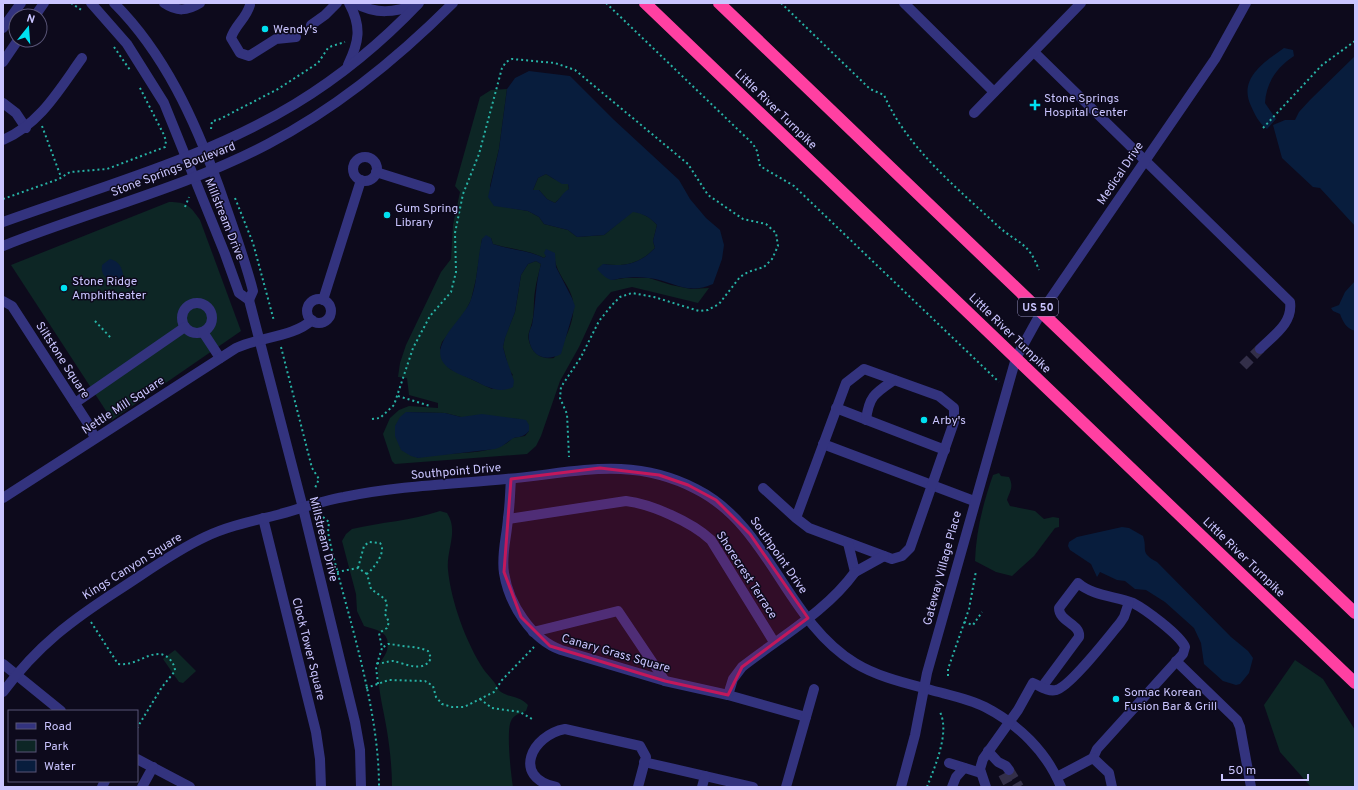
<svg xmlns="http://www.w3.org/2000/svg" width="1358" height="790" viewBox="0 0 1358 790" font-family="Overpass,sans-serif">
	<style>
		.green { fill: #0d2625; fill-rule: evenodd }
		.water { fill: #081d3d; fill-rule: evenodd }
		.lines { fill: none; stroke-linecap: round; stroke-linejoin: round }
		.minor-tunnel { stroke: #332f49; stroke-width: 10; stroke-dasharray: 10 5; stroke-linecap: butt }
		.path { stroke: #27b2a5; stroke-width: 2; stroke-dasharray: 2 3; stroke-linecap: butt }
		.minor { stroke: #33337e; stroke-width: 10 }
		.highway { stroke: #ff40a2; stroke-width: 12 }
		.marked { fill: #c2185b; fill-opacity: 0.2; stroke: #c2185b; stroke-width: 3; stroke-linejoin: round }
		.poi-dot { fill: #00e0f0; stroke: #0d0a1c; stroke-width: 1.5 }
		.labels { text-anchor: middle; stroke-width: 3; stroke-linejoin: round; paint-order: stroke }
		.shield { fill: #0d0a1c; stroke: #918dbb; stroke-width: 1 }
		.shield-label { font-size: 11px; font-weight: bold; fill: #cac5ff }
		.poi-label { font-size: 12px; fill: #cac5ff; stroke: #0d0a1c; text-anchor: start }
		.street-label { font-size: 12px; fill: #cac5ff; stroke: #0d0a1c }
	</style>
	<rect width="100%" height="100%" fill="#0d0a1c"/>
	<!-- green -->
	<g class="green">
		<path d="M507,89L499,149L490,186L494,205L528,211L539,217L544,224L568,230L577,237L604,235L633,211C644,214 650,217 657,225L653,241L655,248C640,264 624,267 603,264L612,280L625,278H649L671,285L691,289L709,288L698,303L632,287L611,292L597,308L579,347L560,381L541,436L536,446L527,454L395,464L392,461L383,434L390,418L399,410L409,406L438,408V403L409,395L407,378L398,377L400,363L406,345L441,272L451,259L453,225L460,192L455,186L480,97L491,90ZM491,238L493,244C510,249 528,250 544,258L546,256L555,261C558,275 568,284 572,297C578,318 564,342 554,358C541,360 532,353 529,341C527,334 530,331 531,326C535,315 533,302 535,291C536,282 539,273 541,264L536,261L528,264L521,275L515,312L505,337L503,347L506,358L509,370L513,375L492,389L450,369L440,348L442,342L463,316L471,300L476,279L482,239ZM406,412L445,413L461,417L520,419L529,431L525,436L512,438C499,457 440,451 417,458Z"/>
		<path d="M546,174L554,179L568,184L569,189L555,203L547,199L539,190H533L538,178Z"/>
		<path d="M169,202C187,202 190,206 200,220L241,331L112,420L11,265Z"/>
		<path d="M999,473L1001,476L1009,477C1014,487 1010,491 1007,500L1010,506L1035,511L1044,519L1053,517L1059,518V527L1055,528L1034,556L1012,576L996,572L975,561C976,531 983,504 993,475Z"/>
		<path d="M440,511L447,513C459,531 446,550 448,570C451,601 466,643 484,670C487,674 491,678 494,682C496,684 498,690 501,692C510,698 520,696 528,705L526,711C521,713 513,715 511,721C506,731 511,775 513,787H392C392,768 390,750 387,731C384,711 378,691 378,670C378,659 391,656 387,639C384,630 372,629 364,626L357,611L356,594L342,541L346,534L352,529C381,522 411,521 440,511Z"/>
		<path d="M175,650L196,671L183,683L179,682L163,659Z"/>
		<path d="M1295,660L1323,679L1355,730V787H1311L1280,752L1264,705Z"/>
	</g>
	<!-- water -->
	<g class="water">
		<path d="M1284,48L1293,50L1294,56C1277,67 1266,83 1265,103L1276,119L1267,129C1259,123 1255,115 1251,106C1238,79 1264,62 1284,48Z"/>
		<path d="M1355,56V226L1320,188L1313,187L1282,158L1273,125L1285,120H1295L1299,112L1310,100Z"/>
		<path d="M529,71L570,76L613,119L679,180L690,199L706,218L720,230L724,245L722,259L713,284C687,296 673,281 649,278C641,277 631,277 624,278C620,278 615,280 611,280C605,278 601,273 597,269L603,264C624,267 640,264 655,248L653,241L657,225C650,217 644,214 633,212L604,235L577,237L568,230L544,224L539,217L528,211L494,206L488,197L499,149L507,89L515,78ZM546,174L562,184H568L569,189C562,193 561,198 555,203L547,199L539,190H533L538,178Z"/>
		<path d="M486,235L491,238L493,244C510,250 528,250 544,258L546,256L544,253L546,249L555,253L556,267L572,298L575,306L561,354C546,362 532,357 529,340C528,333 530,330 532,325C536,304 535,285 541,264L536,261L528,264L521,275L515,312L505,338L503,347L506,358L514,381L513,387C500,394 487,387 475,381C467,377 457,374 450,369C422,350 462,321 470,302C478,282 477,260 482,239Z"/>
		<path d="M110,259C122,262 123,272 124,281L121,284C112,281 100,279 102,265Z"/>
		<path d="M1355,281V331C1346,328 1343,322 1340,314L1333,311L1331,308L1339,305L1345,292Z"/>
		<path d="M406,412L445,413L461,417L482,414L520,419L526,420L529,425V431C522,439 516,436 512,439C504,444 505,446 495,449L418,458L411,456L401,450L395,436V426L400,417Z"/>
		<path d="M1122,527L1129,528L1143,536C1148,551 1139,552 1157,562L1231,637L1248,651L1253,658L1249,673L1240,684L1236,685L1223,681L1204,664L1201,643L1194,628L1165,602L1146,590L1135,589L1125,581L1117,580L1100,572L1097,577L1091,564L1070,550L1068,546L1069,542L1077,537Z"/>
	</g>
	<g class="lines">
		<!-- minor-tunnel -->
		<g class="minor-tunnel">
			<path d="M1243,366L1260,349"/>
			<path d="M1009,770L1019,787"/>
			<path d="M1003,774L1010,787"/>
		</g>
		<!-- path -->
		<g class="path">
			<path d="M71,3L83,11"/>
			<path d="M606,3L753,144L757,151L760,166L794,186L999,382"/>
			<path d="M781,3L870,89L884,95C907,148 957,188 999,227C1018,244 1028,241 1039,270"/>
			<path d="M114,47L130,70"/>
			<path d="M42,126L61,177"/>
			<path d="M1263,128L1322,65L1355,41"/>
			<path d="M211,129L212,121L218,120L278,89L318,63L328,48L332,46L345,42"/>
			<path d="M235,198L253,243L274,321"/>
			<path d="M3,199L59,179L70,172L107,169L165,147L166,141L164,135L139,86"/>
			<path d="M185,207L189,197"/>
			<path d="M95,321L111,338"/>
			<path d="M281,347L312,468L319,479L315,488"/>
			<path d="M398,396L430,406"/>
			<path d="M372,419L380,418L394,405L413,348L430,316L451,292L456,272L455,233L463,194L479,154L502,68L506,62L512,59L555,63L575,70L688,164L708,195L743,219L766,224L776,233L778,246L772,259L764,267L748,272L740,277L719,304L708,310L699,311L654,297L632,293L620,297L612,305L599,321L581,357L561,387L560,398L567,414L569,457"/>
			<path d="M323,517L329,522L328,532L331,547C350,623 379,709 379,787"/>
			<path d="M358,568L364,546L369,542L380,543C387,552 374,568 367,574L371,589L385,599L387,604L385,614L389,622L387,628L379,633L382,648L376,667L378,684"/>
			<path d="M337,572L358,568L367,574"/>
			<path d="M91,622L118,664C135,666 145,654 159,654C167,654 175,663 175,671L162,687L137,728"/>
			<path d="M964,622L973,625L982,612"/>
			<path d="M377,663C383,664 387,661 393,661C404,663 424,674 431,658L428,651C417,646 403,647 391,644H388L382,648"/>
			<path d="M948,676V669L969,609L976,571"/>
			<path d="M366,688L389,680L425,681L433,686L436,697L442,704L452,707H464L494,692L502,680L534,647"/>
			<path d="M480,699L492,708L520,712L532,719"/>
			<path d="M927,787C935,766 950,733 940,712"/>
		</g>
		<!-- minor -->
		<g class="minor">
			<path d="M91,3L127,44L164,103L225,254L239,293L249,300L303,508L355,722L360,750L361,787"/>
			<path d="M114,3C165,54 195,121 219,187C231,222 244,256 253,291L249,300"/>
			<path d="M164,3C177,12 187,11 200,3"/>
			<path d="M355,3C377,15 394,12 417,5"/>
			<path d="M904,3L994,92"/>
			<path d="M250,5C246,19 235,25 231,38L240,53L249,56L276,39L296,37"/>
			<path d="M35,16L44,3"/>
			<path d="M311,25L325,15L337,3"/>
			<path d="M3,28L21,3"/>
			<path d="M1034,52L1290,302C1293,323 1274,335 1260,349"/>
			<path d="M3,62L18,40"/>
			<path d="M348,65C359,42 362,27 349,3"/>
			<path d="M3,103L16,113L26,128"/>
			<path d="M974,113L1081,3"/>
			<path d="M3,140C40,124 59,90 82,58"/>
			<circle cx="365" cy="169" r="12"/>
			<path d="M376,172L430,189"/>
			<path d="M3,222C100,187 206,158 295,104C341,76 382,42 419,3"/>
			<path d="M3,246C91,211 184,188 268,144C337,108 398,58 453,3"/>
			<circle cx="319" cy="311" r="12"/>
			<path d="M323,300L361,180"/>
			<path d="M3,301L12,306L87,422L95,438"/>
			<circle cx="197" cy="318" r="15"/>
			<path d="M203,332L220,358"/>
			<path d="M75,403L185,327"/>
			<path d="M836,408L945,450"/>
			<path d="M866,420C869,396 875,393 894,380"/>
			<path d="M823,444L974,501"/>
			<path d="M511,479C510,492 510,505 508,518C507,536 501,554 504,573C509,604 531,639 561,650L665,681L728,695L806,717"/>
			<path d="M763,488L796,518L809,528L892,559L902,556L910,548L954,422V408L939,396L864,369L846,383L796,518"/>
			<path d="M3,498L236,348C259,337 294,337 312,320"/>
			<path d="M263,518L316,732L320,759L321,787"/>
			<path d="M508,519L626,501C651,504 692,522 711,540L774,642"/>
			<path d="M848,543L855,572L884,556"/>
			<path d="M533,632L618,611L665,681"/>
			<path d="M1176,661L1237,720L1240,727L1251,787"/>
			<path d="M3,664L61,711"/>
			<path d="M1042,687L1079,637C1081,624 1059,622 1059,608L1078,583C1093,596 1115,596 1133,603C1145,609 1180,635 1185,647L1183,654L1097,749L1093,758L1057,777"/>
			<path d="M3,692C38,645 72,620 120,589C148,571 175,551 205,537C228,526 253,521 277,515C299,509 321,501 344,497C397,486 452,484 506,479C575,473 630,455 696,489C770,526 785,620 855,663C878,677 905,683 931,690C949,695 969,699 985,707C1018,724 1047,752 1061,787"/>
			<path d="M728,695L733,679L742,667C780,637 826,612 855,572"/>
			<path d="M988,751L998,762L1006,766L1009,770"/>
			<path d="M1093,758L1109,773L1112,787"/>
			<path d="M137,759L190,787"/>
			<path d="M644,762L753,787"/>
			<path d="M949,763L981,773"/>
			<path d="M102,787L105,781"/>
			<path d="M142,787L153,767"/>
			<path d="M556,787C511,777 532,735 565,729L640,746L646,757L638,787"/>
			<path d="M702,787L705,776"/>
			<path d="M786,787L814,689"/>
			<path d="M901,787L915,735L927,673L1016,358L1042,311L1215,59L1246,3"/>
			<path d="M952,787L956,777L964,768"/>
			<path d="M986,787L980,769L983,759L1018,710L1033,683C1040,686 1048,692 1056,690C1070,687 1109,636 1120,623L1124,617L1129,602"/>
		</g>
		<!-- highway -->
		<g class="highway">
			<path d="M645,3L1355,683"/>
			<path d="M719,3L1355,613"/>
		</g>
	</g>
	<!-- marked area -->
	<path class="marked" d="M600,468L659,475L688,485L716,500L750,534L808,618L742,667L728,695L665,681L550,646L521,617L504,572L511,479Z"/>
	<!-- markers -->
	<g class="poi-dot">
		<circle cx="265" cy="29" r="4"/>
		<path d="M1033 99h4v4h4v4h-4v4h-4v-4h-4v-4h4z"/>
		<circle cx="387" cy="215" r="4"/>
		<circle cx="64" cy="288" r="4"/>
		<circle cx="924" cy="420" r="4"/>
		<circle cx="1116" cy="699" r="4"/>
	</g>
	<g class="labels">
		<!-- shield labels -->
		<rect class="shield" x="1018" y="298" width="40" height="18" rx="3"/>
		<g class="shield-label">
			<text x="1038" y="311">US 50</text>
		</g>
		<!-- poi labels -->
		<g class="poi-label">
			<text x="273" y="33">Wendy's</text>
			<text x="1044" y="102">Stone Springs<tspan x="1044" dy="14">Hospital Center</tspan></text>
			<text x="395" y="212">Gum Spring<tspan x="395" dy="14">Library</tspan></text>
			<text x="72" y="285">Stone Ridge<tspan x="72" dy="14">Amphitheater</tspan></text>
			<text x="932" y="424">Arby's</text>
			<text x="1124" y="696">Somac Korean<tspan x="1124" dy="14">Fusion Bar &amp; Grill</tspan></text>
		</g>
		<!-- street labels -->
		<g class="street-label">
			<text transform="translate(776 109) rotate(44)" y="4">Little River Turnpike</text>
			<text transform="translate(173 169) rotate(-21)" y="4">Stone Springs Boulevard</text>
			<text transform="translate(1120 173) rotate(-56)" y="4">Medical Drive</text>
			<text transform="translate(225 219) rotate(68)" y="4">Millstream Drive</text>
			<text transform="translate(1010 333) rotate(44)" y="4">Little River Turnpike</text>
			<text transform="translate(63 360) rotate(57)" y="4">Siltstone Square</text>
			<text transform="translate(123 405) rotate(-33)" y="4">Nettle Mill Square</text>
			<text transform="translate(456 471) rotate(-5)" y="4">Southpoint Drive</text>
			<text transform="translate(324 539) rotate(76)" y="4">Millstream Drive</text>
			<text transform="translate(779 555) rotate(55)" y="4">Southpoint Drive</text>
			<text transform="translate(1244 557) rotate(44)" y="4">Little River Turnpike</text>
			<text transform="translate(132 566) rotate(-32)" y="4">Kings Canyon Square</text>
			<text transform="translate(942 568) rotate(-75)" y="4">Gateway Village Place</text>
			<text transform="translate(747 575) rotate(57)" y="4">Shorecrest Terrace</text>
			<text transform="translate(309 649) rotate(76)" y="4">Clock Tower Square</text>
			<text transform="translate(616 653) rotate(16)" y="4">Canary Grass Square</text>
		</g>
	</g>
	<!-- border -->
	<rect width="1358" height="790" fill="none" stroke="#cac5ff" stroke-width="8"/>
	<!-- legend -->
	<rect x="8" y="710" width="130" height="72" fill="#0d0a1c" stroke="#595577"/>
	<rect x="16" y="723" width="20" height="6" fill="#33337e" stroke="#595577"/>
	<text x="44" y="730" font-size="12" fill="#cac5ff">Road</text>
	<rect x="16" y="740" width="20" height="12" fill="#0d2625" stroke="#595577"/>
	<text x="44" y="750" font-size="12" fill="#cac5ff">Park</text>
	<rect x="16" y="760" width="20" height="12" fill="#081d3d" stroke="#595577"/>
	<text x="44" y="770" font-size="12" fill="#cac5ff">Water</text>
	<!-- north arrow -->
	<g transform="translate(28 28) rotate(17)"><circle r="19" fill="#0d0a1c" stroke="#595577"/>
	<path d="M0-3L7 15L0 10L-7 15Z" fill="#00e0f0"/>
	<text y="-6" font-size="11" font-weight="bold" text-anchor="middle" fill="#cac5ff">N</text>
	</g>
	<!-- scale -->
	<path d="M1222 774v6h86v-6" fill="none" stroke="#cac5ff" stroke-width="2"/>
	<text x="1228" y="774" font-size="12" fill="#cac5ff" stroke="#0d0a1c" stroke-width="3" paint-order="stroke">50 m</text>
</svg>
